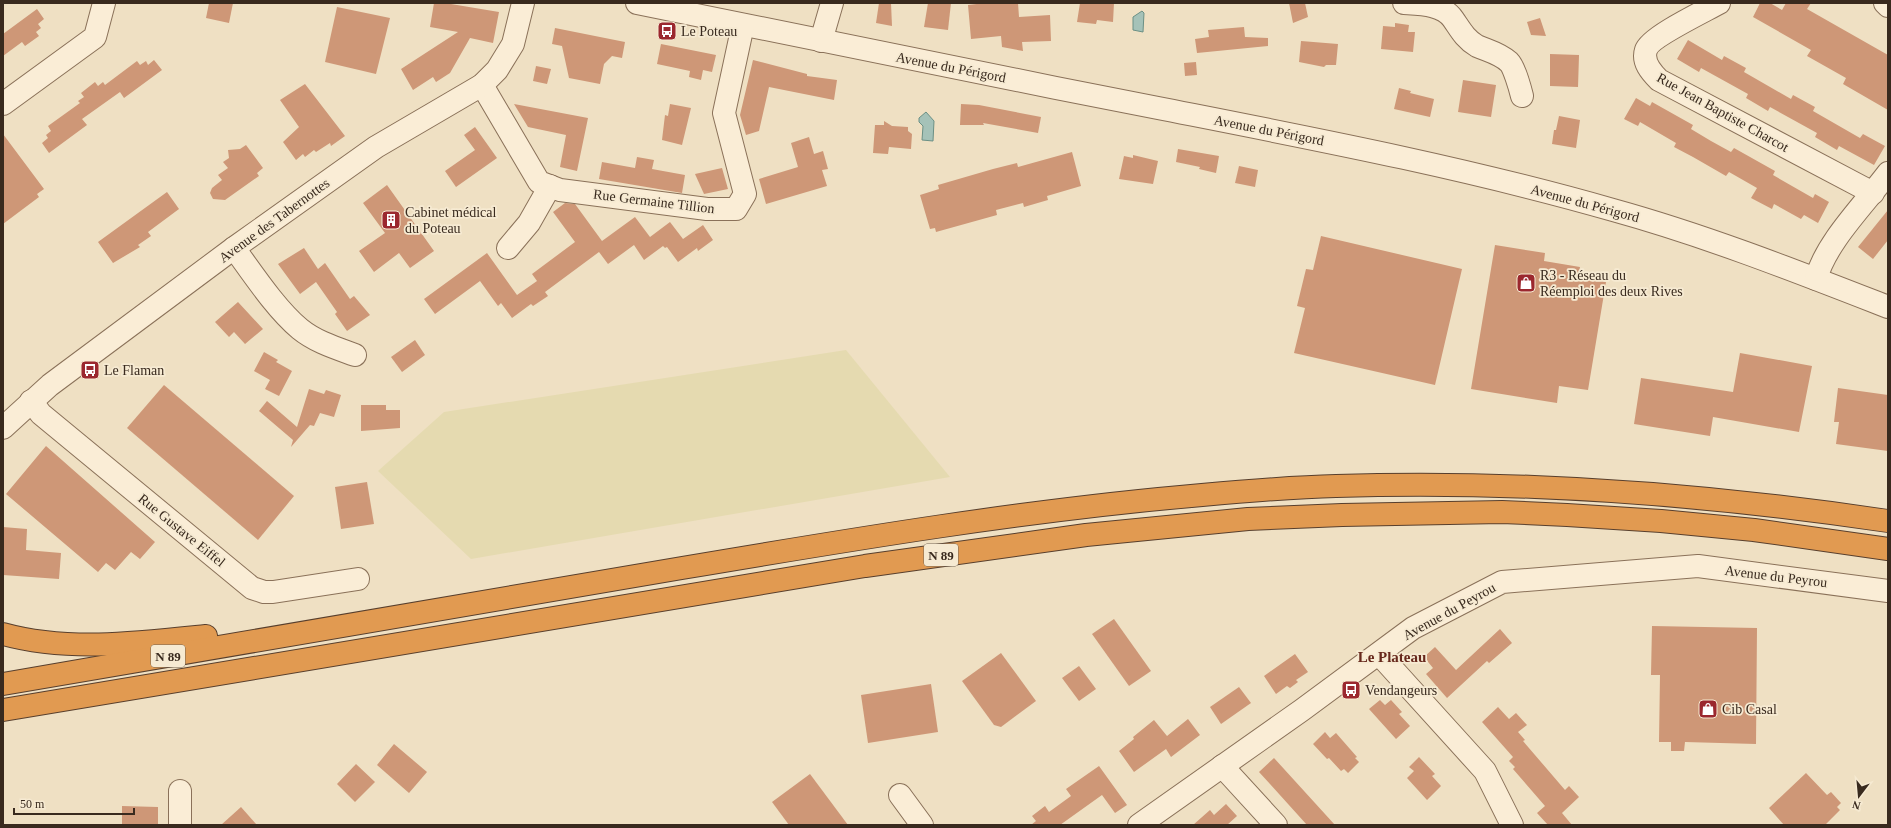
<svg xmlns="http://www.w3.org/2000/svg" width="1891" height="828" viewBox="0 0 1891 828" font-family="Georgia,serif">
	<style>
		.farmland { fill: #e5dab0 }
		.water { fill: #a5c2b8; stroke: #6b9085 }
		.building { fill: #ce9777 }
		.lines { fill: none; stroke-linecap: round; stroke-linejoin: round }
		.minor-casing { stroke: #8a7159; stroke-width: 24 }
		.highway-casing { stroke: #583f2d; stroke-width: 24 }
		.minor { stroke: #faedd6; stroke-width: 22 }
		.highway { stroke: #e19a51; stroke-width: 22 }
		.labels { text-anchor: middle; stroke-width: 3.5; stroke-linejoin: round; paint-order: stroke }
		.shield { fill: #f6ead2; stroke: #726454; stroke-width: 1 }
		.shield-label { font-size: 13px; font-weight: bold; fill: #392a1e }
		.poi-label { font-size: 14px; fill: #392a1e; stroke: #f6ead2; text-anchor: start }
		.street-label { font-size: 14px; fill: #392a1e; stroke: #f6ead2 }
		.neighbourhood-label { font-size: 15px; font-weight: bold; fill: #67281c; stroke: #f6ead2 }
	</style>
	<rect width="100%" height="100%" fill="#efe0c3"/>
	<!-- farmland -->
	<path class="farmland" d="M846,350L950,477L471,559L378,471L444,412Z"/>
	<!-- water -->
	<g class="water">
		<path d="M1142,11L1144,13L1143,32L1133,30V17Z"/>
		<path d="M926,112L934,121L933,141L922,140L923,126L919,122V118Z"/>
	</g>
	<!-- building -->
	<g class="building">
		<path d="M209,3H233L229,23L206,18Z"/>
		<path d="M434,3H445L499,12L493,43L470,38L450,73L436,82L433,77L413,90L401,69L458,32L430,27Z"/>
		<path d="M879,3H891L892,26L876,23Z"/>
		<path d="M928,3H951L948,30L924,27Z"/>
		<path d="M985,3H1018L1019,17L1050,15L1051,41L1022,42L1023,51L1002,47L1001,36L971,39L968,5Z"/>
		<path d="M1080,3H1114L1113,22L1097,20L1096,24L1077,22Z"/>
		<path d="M1289,3H1305L1308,17L1293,23Z"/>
		<path d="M1760,3H1770L1782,10L1786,3H1811L1807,9L1888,55V110L1843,84L1846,78L1807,56L1811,50L1753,17Z"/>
		<path d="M337,7L390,18L376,74L325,62Z"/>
		<path d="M37,9L44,19L38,24L41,28L36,32L39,36L25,46L22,42L3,56V34Z"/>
		<path d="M1540,18L1546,36L1531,35L1527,22Z"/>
		<path d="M1395,23L1409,25L1408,32H1415L1413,52L1381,49L1383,26L1395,27Z"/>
		<path d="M1244,27L1245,37L1268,38V46L1197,53L1195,39L1209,37L1208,30Z"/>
		<path d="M555,28L625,42L622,58L612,56L604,64L600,84L569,78L562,46L552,44Z"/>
		<path d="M1688,40L1722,60L1724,56L1746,68L1744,72L1791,99L1793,95L1815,107L1813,111L1860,138L1863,134L1885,146L1874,165L1839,146L1837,150L1815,137L1817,133L1770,107L1768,111L1746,98L1748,94L1701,68L1699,72L1677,59Z"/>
		<path d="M1301,41L1338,44L1336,65H1326L1324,67L1299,62Z"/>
		<path d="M661,44L716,55L712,72L703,70L701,80L689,77L690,71L657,64Z"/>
		<path d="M1550,54L1579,55L1578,87L1550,86Z"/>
		<path d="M154,60L162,70L124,98L120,92L82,119L87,125L49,153L42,143L48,138L46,135L51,131L48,126L80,103L78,101L84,97L81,93L95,82L98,86L103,82L105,85L137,61L140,65L146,61L148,65Z"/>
		<path d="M753,60L807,74V76L837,80L834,100L769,87L759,131L746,135L740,115Z"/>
		<path d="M1196,62L1197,75L1185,76L1184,63Z"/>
		<path d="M536,66L551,69L547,84L533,81Z"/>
		<path d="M1463,80L1496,85L1491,117L1458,112Z"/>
		<path d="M305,84L345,136L331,146L330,143L316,152L314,150L305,157L303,154L296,160L283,142L299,127L280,100Z"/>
		<path d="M1399,88L1411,91L1410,93L1434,99L1430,117L1394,109Z"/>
		<path d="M1636,98L1650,106L1652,102L1693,125L1691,129L1711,141L1731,152L1734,148L1775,171L1773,175L1813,198L1815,194L1829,202L1818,223L1804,215L1801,219L1774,204L1772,209L1751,198L1757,188L1729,172L1726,176L1693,157L1674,147L1676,143L1640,122L1638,126L1624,119Z"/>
		<path d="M514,104L588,118L577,171L560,167L566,135L528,127Z"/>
		<path d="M670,104L691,108L682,145L662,140L665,115L668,116Z"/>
		<path d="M961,104L979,105L1041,117L1038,133L983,123L984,125H960Z"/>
		<path d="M1559,116L1580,120L1576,148L1552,144L1554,130H1556Z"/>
		<path d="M884,121L892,126L908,127V131L912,134L911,149L889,147L888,154L873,153L875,125H884Z"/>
		<path d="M475,127L497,158L456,187L445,171L475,150L464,135Z"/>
		<path d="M3,134L44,189L37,194L39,197L3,224Z"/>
		<path d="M809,137L814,154L823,151L828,169L822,170L827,186L766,204L759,179L798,167L791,143Z"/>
		<path d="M246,145L263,168L257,173L259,176L225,200L213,199L210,193L212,188L222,180L218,175L228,168L223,162L229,158L228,150L240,149Z"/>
		<path d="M1178,149L1219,156L1216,173L1199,169L1200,167L1176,162Z"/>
		<path d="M1072,152L1081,186L1047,196L1048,200L1024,207L1023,203L996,210L997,215L936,232L935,228L930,229L920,195L939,189L938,185L993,169L1017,163L1018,167Z"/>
		<path d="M1133,155L1158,161L1153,184L1119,179L1124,156L1133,158Z"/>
		<path d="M637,157L654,160L652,169L685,175L682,193L599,179L602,162L635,168Z"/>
		<path d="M1239,166L1258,170L1255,187L1235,183Z"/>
		<path d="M722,168L728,189L704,194L695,174Z"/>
		<path d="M387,185L434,251L410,268L399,253L374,272L359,251L385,233L363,203Z"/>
		<path d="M167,192L179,209L148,232L151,236L138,245L140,247L113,263L98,242Z"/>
		<path d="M565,203L575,204L602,241L635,217L650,237L670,222L683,239L703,225L713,240L698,251L697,248L678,262L667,247L665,248L663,246L644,260L634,245L608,264L599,252L545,292L548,296L533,306L531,304L512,318L501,303L498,306L480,281L435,314L424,299L487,253L517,295L537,281L532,274L575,242L553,212Z"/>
		<path d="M1888,210V240L1873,259L1858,247Z"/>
		<path d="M1321,236L1462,269L1435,385L1294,353L1305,308L1297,306L1306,269L1313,270Z"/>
		<path d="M1495,245L1545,253L1544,261L1580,267L1578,277L1606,282L1588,390L1559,386L1557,403L1471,389Z"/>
		<path d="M304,248L318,269L325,263L350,299L354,296L370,315L347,331L335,314L337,312L316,282L300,294L278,264Z"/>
		<path d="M238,302L263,329L245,344L234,332L229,337L215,322Z"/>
		<path d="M415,340L425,355L402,372L391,357Z"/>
		<path d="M264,352L278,360L276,362L292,371L279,396L265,389L270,380L254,371Z"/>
		<path d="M1740,353L1812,366L1799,432L1713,417L1710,436L1634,424L1641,378L1733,392Z"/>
		<path d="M164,385L294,496L258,540L127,428Z"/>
		<path d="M1838,388L1888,395V451L1836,444L1839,422H1834Z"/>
		<path d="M309,389L324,394L326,390L341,395L334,417L320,413L314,426L310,425L291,447L293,440L259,411L267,401L297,427Z"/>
		<path d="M361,405H386V410H400V428L361,431Z"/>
		<path d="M46,446L155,542L140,559L131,552L115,570L106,563L98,572L6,494Z"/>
		<path d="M367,482L374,524L341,529L335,487Z"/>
		<path d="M3,527L27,529L26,550L61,553L59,579L3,575Z"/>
		<path d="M1114,619L1151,671L1129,686L1092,634Z"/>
		<path d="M1652,626L1757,628L1756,744L1685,742L1684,751H1671V742H1659L1660,675H1651Z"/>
		<path d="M1500,629L1512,643L1489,663L1487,661L1447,698L1426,674L1433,668L1424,657L1435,647L1456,670Z"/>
		<path d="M1001,653L1036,701L1001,727L994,725L962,681Z"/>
		<path d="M1295,654L1308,672L1296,680L1298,682L1290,688L1287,686L1276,694L1264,676Z"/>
		<path d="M1079,666L1096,689L1079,701L1062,678Z"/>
		<path d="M931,684L938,732L868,743L861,695Z"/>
		<path d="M1239,687L1251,703L1221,724L1210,707Z"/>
		<path d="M1380,700L1385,705L1391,700L1402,712L1399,714L1410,726L1396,739L1369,709Z"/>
		<path d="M1498,707L1509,719L1516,713L1527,725L1518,732L1525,740L1523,741L1565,790L1569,786L1579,797L1562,813L1572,825H1548L1537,813L1545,806L1513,769L1515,767L1509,761L1513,757L1482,722Z"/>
		<path d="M1188,719L1200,735L1171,757L1166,749L1134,772L1119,751L1134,739L1133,737L1154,720L1167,736Z"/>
		<path d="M1325,732L1330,738L1336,733L1357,757L1355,758L1359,762L1348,773L1344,769L1341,771L1329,758L1327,759L1313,744Z"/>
		<path d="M394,744L427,772L409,793L377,765Z"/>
		<path d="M1419,757L1435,774L1432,776L1441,786L1427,800L1407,778L1414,771L1409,767Z"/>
		<path d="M1274,758L1335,825H1307L1270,784L1259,772Z"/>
		<path d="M356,764L375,782L355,802L337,784Z"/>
		<path d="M1099,766L1127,805L1115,813L1102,795L1060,825H1031L1036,821L1032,816L1045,806L1049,812L1071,796L1066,789Z"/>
		<path d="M1806,773L1827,795L1831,792L1841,803L1837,807L1840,810L1825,825H1784L1769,808Z"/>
		<path d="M810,774L848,825H789L772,802Z"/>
		<path d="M1226,804L1237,816L1227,825H1193L1210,810L1214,815Z"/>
		<path d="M122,806L158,807V825H122Z"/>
		<path d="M241,807L257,825H221Z"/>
	</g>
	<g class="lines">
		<!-- minor casing -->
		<g class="minor-casing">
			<g id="minor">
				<path d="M637,3C810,39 984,74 1158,108C1310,138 1463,167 1613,210C1707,236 1798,272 1888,307"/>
				<path d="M1404,3C1420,4 1443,4 1453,19C1460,29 1465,39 1477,46C1488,51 1499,53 1509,62C1514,67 1520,88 1522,96"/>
				<path d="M1719,3C1705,11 1650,37 1646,50C1642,62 1651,72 1659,80L1873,193"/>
				<path d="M1885,3L1888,6"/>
				<path d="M821,41L832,3"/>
				<path d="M482,85L539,182L560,190L707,209H736L745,194L724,113L743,25"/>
				<path d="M3,104L95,37L104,3"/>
				<path d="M234,248C253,274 276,309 300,329C316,342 336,348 355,355"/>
				<path d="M508,248L529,223L550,186"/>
				<path d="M1816,279C1826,242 1864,205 1888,173"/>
				<path d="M31,401L41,414L252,588L264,592H273L358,579"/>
				<path d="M3,428L50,385L234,248L376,147L482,85L497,70L513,44L523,3"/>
				<path d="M1379,654L1485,771L1512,825"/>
				<path d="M1222,766L1276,825"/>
				<path d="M180,791V825"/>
				<path d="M900,795L922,825"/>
				<path d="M1139,825L1302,710L1413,628L1502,582L1698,566L1888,591"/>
			</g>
		</g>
		<!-- highway casing -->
		<g class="highway-casing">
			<g id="highway">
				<path d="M3,634C68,652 140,643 206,636"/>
				<path d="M3,684C229,645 455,607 682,568C854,539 1027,510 1202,495C1246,491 1291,487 1336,486C1521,480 1705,494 1888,521"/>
				<path d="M3,710L865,566L1086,535L1248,519L1342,515L1502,512L1567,515L1661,521L1754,530L1888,549"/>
			</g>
		</g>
		<!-- minor -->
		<use href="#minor" class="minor"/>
		<!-- highway -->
		<use href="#highway" class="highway"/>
	</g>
	<!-- icons -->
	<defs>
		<g id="bus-square" transform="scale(1)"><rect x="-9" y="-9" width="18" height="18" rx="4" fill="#9b272e" stroke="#f6ead2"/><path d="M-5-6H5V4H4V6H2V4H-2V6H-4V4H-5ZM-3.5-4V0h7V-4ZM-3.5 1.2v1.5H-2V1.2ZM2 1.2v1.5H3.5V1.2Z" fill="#fff"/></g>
		<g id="building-square" transform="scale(1)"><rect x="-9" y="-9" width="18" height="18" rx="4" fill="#9b272e" stroke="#f6ead2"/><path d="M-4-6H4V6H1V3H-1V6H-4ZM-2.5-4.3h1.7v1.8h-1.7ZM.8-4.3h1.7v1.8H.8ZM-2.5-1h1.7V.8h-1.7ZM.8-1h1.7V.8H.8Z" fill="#fff"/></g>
		<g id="shop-square" transform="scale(1)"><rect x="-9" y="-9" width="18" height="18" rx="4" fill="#9b272e" stroke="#f6ead2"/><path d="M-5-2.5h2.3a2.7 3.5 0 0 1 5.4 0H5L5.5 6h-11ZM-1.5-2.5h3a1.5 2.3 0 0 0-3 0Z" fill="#fff"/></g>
	</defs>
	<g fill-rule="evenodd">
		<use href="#bus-square" x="667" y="31"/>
		<use href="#building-square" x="391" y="220"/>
		<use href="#shop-square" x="1526" y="283"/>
		<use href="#bus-square" x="90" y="370"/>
		<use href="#bus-square" x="1351" y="690"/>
		<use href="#shop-square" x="1708" y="709"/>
	</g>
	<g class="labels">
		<!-- shield labels -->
		<g class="shield">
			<rect x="924" y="544" width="34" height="22" rx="3"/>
			<rect x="151" y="645" width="34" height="22" rx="3"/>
		</g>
		<g class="shield-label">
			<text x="941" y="560">N 89</text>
			<text x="168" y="661">N 89</text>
		</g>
		<!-- poi labels -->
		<g class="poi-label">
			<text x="681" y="36">Le Poteau</text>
			<text x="405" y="217">Cabinet médical<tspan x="405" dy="16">du Poteau</tspan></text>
			<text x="1540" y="280">R3 - Réseau du<tspan x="1540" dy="16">Réemploi des deux Rives</tspan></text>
			<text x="104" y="375">Le Flaman</text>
			<text x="1365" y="695">Vendangeurs</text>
			<text x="1722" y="714">Cib Casal</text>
		</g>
		<!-- street labels -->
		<g class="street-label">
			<text transform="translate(951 67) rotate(11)" y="5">Avenue du Périgord</text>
			<text transform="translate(1723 112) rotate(29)" y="5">Rue Jean Baptiste Charcot</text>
			<text transform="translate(1269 130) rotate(11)" y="5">Avenue du Périgord</text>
			<text transform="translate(654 201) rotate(7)" y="5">Rue Germaine Tillion</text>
			<text transform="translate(1585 203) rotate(15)" y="5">Avenue du Périgord</text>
			<text transform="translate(274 220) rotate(-36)" y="5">Avenue des Tabernottes</text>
			<text transform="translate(182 530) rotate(39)" y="5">Rue Gustave Eiffel</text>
			<text transform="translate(1776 576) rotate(7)" y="5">Avenue du Peyrou</text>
			<text transform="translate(1449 611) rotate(-29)" y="5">Avenue du Peyrou</text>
		</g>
		<!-- neighbourhood labels -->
		<g class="neighbourhood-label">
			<text x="1392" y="662">Le Plateau</text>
		</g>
	</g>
	<!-- border -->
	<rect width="1891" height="828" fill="none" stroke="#392a1e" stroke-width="8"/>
	<!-- north arrow -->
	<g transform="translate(1859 796) rotate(196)" stroke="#f6ead2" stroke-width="3" paint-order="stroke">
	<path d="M0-3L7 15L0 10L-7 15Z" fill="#392a1e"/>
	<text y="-6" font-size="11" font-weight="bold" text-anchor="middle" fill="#392a1e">N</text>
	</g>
	<!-- scale -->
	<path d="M14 808v6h120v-6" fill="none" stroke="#392a1e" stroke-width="2"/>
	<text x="20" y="808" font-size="12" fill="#392a1e" stroke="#f6ead2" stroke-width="3" paint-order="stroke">50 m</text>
</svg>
